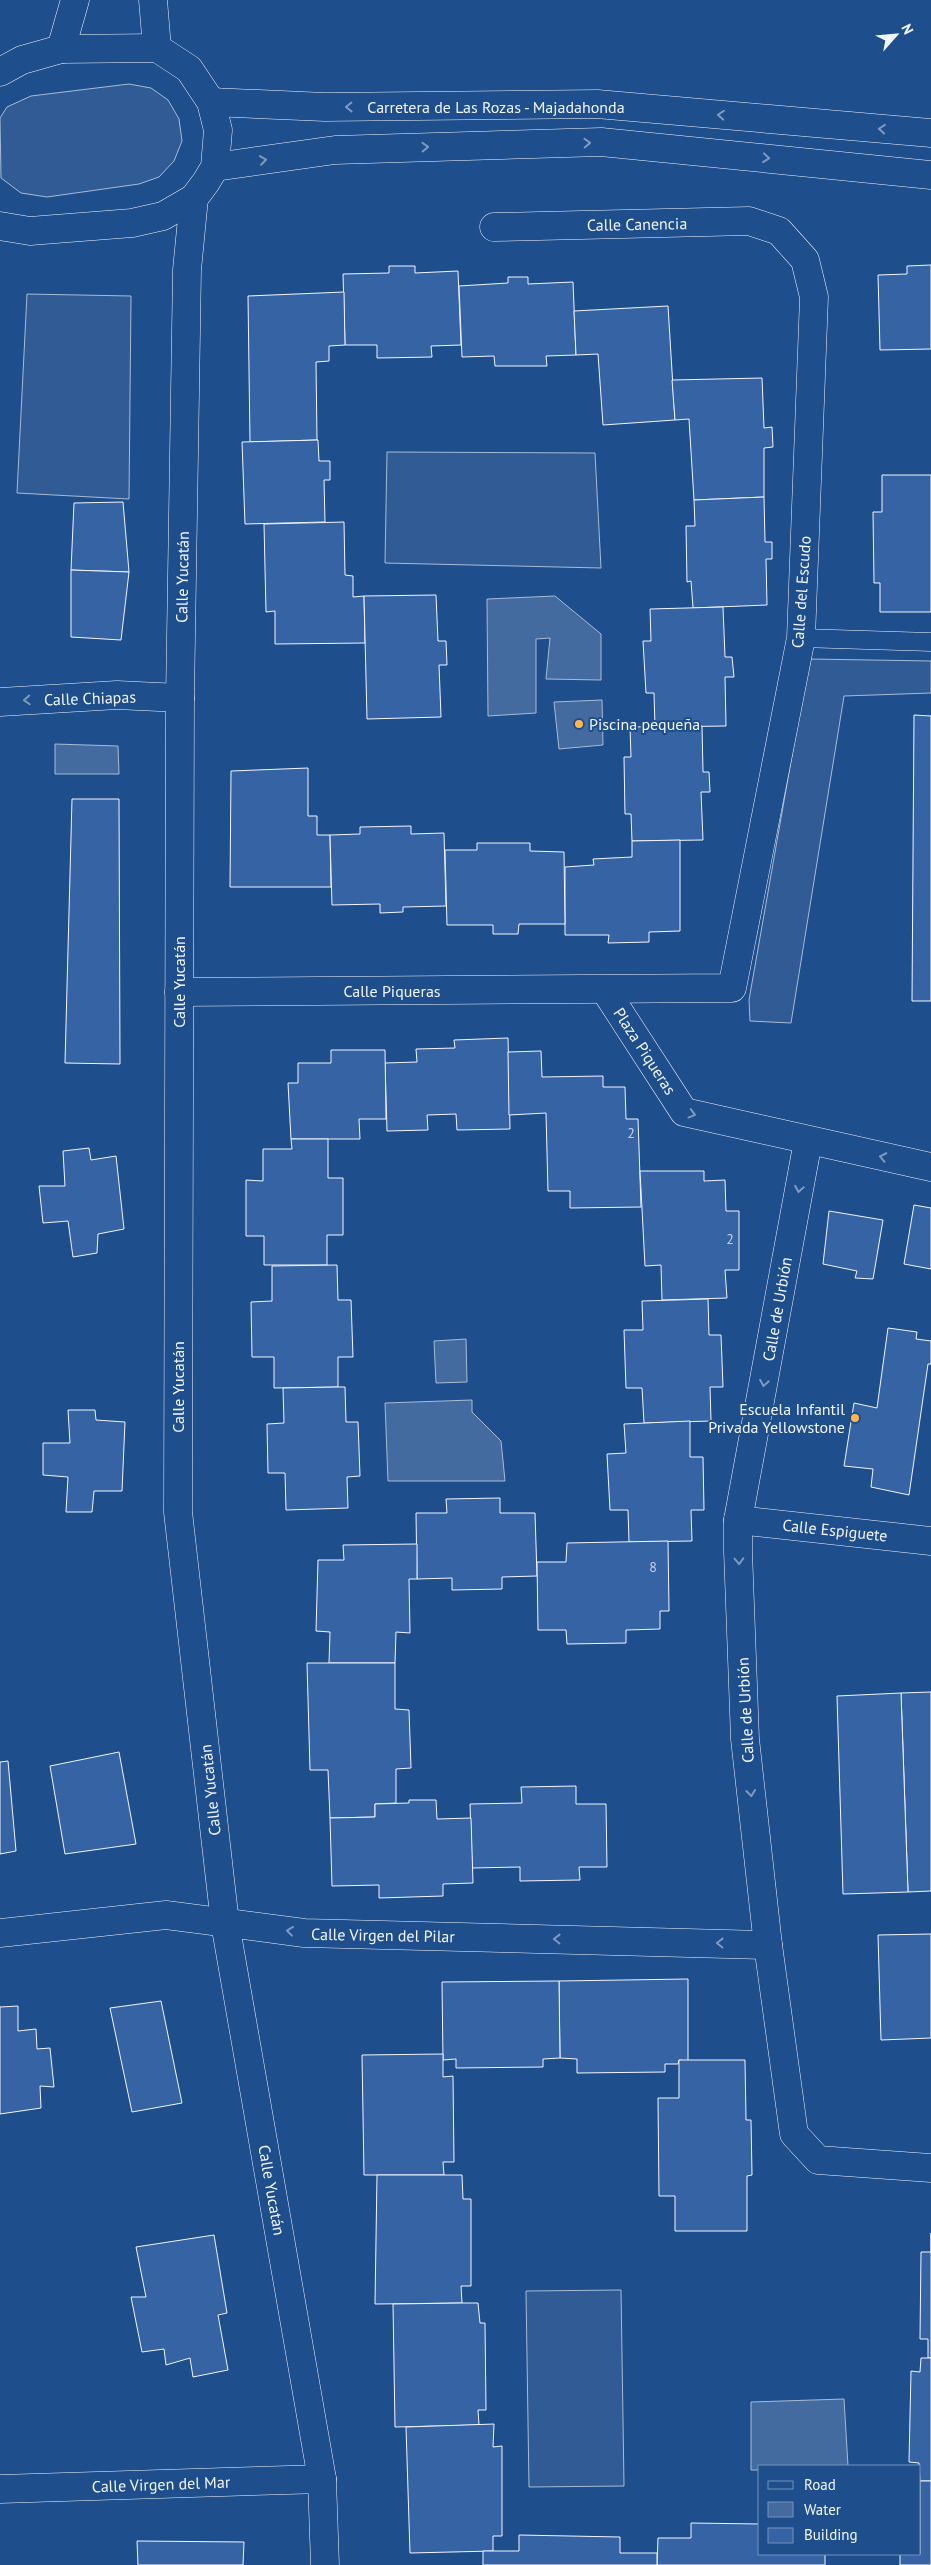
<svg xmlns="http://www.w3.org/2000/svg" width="931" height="2565" viewBox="0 0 931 2565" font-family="'PT Sans',sans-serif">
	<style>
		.built { fill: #305b95; stroke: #a8bbd7 }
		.water { fill: #446ba0; stroke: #a8bbd7 }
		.building { fill: #3563a3; stroke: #f2f6ff }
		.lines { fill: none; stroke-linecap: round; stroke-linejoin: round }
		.service-casing { stroke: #f2f6ff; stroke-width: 19 }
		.minor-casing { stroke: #f2f6ff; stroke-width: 29 }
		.tertiary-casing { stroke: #f2f6ff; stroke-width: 29 }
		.service { stroke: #1f4e8c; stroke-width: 18 }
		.minor { stroke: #1f4e8c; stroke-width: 28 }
		.tertiary { stroke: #1f4e8c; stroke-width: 28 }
		.oneway { stroke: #7e9ac0 }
		.poi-dot { fill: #ffb74d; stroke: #1f4e8c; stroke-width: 2 }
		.labels { text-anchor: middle; stroke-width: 4; stroke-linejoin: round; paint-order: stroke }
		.number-label { font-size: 14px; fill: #c3d1e8 }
		.street-label { font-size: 16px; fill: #f2f6ff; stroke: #1f4e8c }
		.poi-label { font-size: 16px; fill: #f2f6ff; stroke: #1f4e8c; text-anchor: start }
	</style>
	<rect width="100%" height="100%" fill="#1f4e8c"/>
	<!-- built -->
	<g class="built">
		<path d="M129,84L151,88L168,100L179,119L182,141L174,161L159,177L139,184L47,197L21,193L1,178L0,118L7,107L31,96Z"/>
		<path d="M27,294L131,296L129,499L17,493Z"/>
		<path d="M387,452L595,453L601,568L385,563Z"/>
		<path d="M809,659L931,661V693L844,696L791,1023L750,1021L749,1000Z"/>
		<path d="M621,2290L624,2486L529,2487L526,2291Z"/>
	</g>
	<!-- water -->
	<g class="water">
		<path d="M555,596L601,634V680L546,679L550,638L536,639V713L488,716L487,599Z"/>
		<path d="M602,700L603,745L559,749L554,702Z"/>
		<path d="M55,744L118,746L119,774H55Z"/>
		<path d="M466,1339L467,1382L436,1383L434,1341Z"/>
		<path d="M472,1400V1412L501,1441L505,1481H388L385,1403Z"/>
		<path d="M844,2399L848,2466H760V2470H751V2402Z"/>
	</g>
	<!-- building -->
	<g class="building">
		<path d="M931,265V349L880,350L878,275L907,274V266Z"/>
		<path d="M389,266H415V273L458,271L461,345L431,346L432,357L377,358V345H345L343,274L389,273Z"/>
		<path d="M508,277H528V284L573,282L576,355L546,356L547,366H495L494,356L462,357L459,286L508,283Z"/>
		<path d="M344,292L345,345L329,346V361L316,362L317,440L250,442L248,296Z"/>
		<path d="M668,306L675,420L603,425L598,354L576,355L574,311Z"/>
		<path d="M762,378L764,428L772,427L773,447L764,448V497L694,500L689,419L675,420L672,380Z"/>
		<path d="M318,440L319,461H330V480H324L325,522L245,524L242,442Z"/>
		<path d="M882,475H931V612H880V583H874L873,512H882Z"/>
		<path d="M764,497L765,542H772V559H766L767,605L693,608L691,581L687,582L686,526H695L694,500Z"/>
		<path d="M123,502L129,572L71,570L74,503Z"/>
		<path d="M344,522L345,575L353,576V597L364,596L365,643L275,644V611L266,612L264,524Z"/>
		<path d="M71,570L129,572L121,640L71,637Z"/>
		<path d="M436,595L438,641H446L447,665H439L441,717L367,719L364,596Z"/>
		<path d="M723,607L725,657H732L734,677H725L726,726L655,727L654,693H646L643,641H651L650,609Z"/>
		<path d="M914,715L931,716V1001H912Z"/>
		<path d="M702,726L703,772H709L710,792H701L703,840L632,841L631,814H625L624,757H631L630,727Z"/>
		<path d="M308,768V816H317V835H330L331,887H230L231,771Z"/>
		<path d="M72,799H119L120,1064L65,1063Z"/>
		<path d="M411,826V834L444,833L446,906L403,907V912L380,913V904L332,905L330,835L360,834V827Z"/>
		<path d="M680,840V931L649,932V942L608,943L609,935H565V867L594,865L593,859L632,857V841Z"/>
		<path d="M477,843H530V851L564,852L565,924H519L518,934H493V925H447L445,850H477Z"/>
		<path d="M508,1038L510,1129L457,1130L456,1114L427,1115L428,1130L387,1131L385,1063L417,1062L416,1049L455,1048L454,1040Z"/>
		<path d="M331,1050H385L386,1119H359L360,1139H291L288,1083H298V1063H331Z"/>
		<path d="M541,1051L542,1077L603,1076V1087H625L626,1119H638L641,1207L570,1208V1191H548L546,1113L509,1115L508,1052Z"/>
		<path d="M291,1139H328V1178H343V1235H327V1265H264V1236H246V1180L263,1181V1149H292Z"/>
		<path d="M89,1148L91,1160L116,1156L124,1229L98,1234L97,1253L73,1257L68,1221L43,1223L39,1186H65L63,1151Z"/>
		<path d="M640,1171H704V1181L725,1180L726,1211H739V1270H725L727,1298L662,1300L661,1265L645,1266Z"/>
		<path d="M914,1205L931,1208V1269L904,1264Z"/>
		<path d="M829,1211L883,1220L873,1279L855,1278L857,1271L823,1264Z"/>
		<path d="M337,1265L338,1300H351L353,1357H338V1387L274,1388V1357H252L251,1302L272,1301V1266Z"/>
		<path d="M708,1299L709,1335H721L723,1387H710L711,1421L644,1423L642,1388H626L624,1330H643L642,1301Z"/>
		<path d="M888,1328L917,1332L916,1339L931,1341V1364H928L909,1495L871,1487L873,1469L844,1466L854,1403L877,1408Z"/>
		<path d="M338,1387H345L346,1422H358L360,1476L347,1477L348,1508L286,1510L285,1473H268L267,1424L284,1423L283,1388Z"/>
		<path d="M68,1410H95L96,1420L125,1422L122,1491H94L92,1512H66L68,1477L43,1475V1443H70Z"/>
		<path d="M690,1421V1457H703L704,1510H691L692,1541L629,1542L628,1510H610L607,1454L626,1453L624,1424Z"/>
		<path d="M500,1498V1513H535L537,1576L502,1577V1589L452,1590V1578L417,1579L416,1513H447L446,1499Z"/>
		<path d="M668,1541L669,1611H660V1629L626,1630V1643L567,1644L566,1630H538L537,1562H566L567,1543Z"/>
		<path d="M417,1544V1579H409L410,1633L396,1632L395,1663H329L330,1632L316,1631L318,1560H344L343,1545Z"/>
		<path d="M307,1663H395V1709L409,1710L411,1768L396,1769V1803L375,1804V1817L330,1818L328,1770H310Z"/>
		<path d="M931,1692V1891L908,1892L901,1693Z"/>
		<path d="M901,1693L908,1892L843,1894L837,1696Z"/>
		<path d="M119,1752L136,1844L65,1854L50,1766Z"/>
		<path d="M8,1761L16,1851L0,1854V1762Z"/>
		<path d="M576,1786V1804H606L607,1867H579L580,1880L520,1881V1867L472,1868L470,1804L522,1803L521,1787Z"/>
		<path d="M409,1800H436L437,1819L471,1818L473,1883L443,1884V1896L379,1898V1885L332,1886L330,1818L375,1817V1804L409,1803Z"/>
		<path d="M931,1934V2038L881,2040L878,1935Z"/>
		<path d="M688,1979V2061L679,2060L678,2064H665V2072L577,2073V2059L560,2058L559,1981Z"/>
		<path d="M559,1981L560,2058L543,2059V2067L456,2068V2059L443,2060L442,1982Z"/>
		<path d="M161,2001L182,2103L132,2112L110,2008Z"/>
		<path d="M18,2006V2031L36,2029L37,2049L50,2048L54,2087L40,2086L41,2108L0,2114V2007Z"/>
		<path d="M443,2054V2077L453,2076L454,2162H443L444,2175H364L362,2055Z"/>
		<path d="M679,2060H745L746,2120H751L752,2175L747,2176V2231H675V2196H659L658,2098H679Z"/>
		<path d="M377,2175H462L463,2199H471V2286H461L462,2303L375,2304Z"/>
		<path d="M931,2233V2358H928V2339H920L921,2252H931Z"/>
		<path d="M214,2235L227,2313L218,2315L228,2370L193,2377L190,2358L166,2365L164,2349L142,2352L131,2297H146L136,2247Z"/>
		<path d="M462,2303H478L480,2323H485L486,2410H478L479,2425L395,2427L393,2304Z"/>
		<path d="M921,2358H931V2481H920L919,2463L909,2462L911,2371L920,2372Z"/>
		<path d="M494,2424L493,2447L502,2446V2536H493V2551L410,2553L406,2427Z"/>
		<path d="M920,2481H931V2565H900V2554H920Z"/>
		<path d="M691,2523L760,2524V2554H825V2565H657L658,2538H691Z"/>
		<path d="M519,2535L620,2537V2553H657V2565H483V2551H519Z"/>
		<path d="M137,2541L244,2542L243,2565H138Z"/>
	</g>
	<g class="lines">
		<!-- service casing -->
		<g class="service-casing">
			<path id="service" d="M801,638L931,642"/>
		</g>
		<!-- minor casing -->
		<g class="minor-casing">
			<g id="minor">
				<path d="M194,198L187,270L180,698L178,1512L225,1923L322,2479L325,2565"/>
				<path d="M0,702L117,695L180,698"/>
				<path d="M605,990L684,1112L931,1167"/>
				<path d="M179,992L732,988L801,638L814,297L805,260L779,231L749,221L494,227"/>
				<path d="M808,1141L738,1520V1551L745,1739L768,1945L794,2134L818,2160L931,2168"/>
				<path d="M738,1520L931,1541"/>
				<path d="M0,1933L166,1915L304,1933L768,1945"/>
				<path d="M0,2489L322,2479"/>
			</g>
		</g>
		<!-- tertiary casing -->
		<g class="tertiary-casing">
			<g id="tertiary">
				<path d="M153,0L157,48"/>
				<path d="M61,49L75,0"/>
				<path d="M0,72L22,60L61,49L157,48L189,69L211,102L218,130L215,167L206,182L194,198L163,216L132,223L30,231L0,226"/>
				<path d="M211,102L325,107L597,104L931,133"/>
				<path d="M215,167L335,150L601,142L931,175"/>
			</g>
		</g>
		<!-- service -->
		<use href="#service" class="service"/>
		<!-- minor -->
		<use href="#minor" class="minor"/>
		<!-- tertiary -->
		<use href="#tertiary" class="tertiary"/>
	</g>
	<!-- one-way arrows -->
	<defs><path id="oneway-chevron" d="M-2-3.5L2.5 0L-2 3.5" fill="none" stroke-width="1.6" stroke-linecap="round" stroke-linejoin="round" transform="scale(1.25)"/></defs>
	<g class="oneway">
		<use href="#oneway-chevron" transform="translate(349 107) rotate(179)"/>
		<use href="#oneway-chevron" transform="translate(721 115) rotate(-175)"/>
		<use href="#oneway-chevron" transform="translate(882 129) rotate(-175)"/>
		<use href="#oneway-chevron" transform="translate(587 143) rotate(-2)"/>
		<use href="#oneway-chevron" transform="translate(425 147) rotate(-2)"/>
		<use href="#oneway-chevron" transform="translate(766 158) rotate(6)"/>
		<use href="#oneway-chevron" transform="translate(263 160) rotate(-8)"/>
		<use href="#oneway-chevron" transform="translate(27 700) rotate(177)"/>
		<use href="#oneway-chevron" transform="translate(692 1114) rotate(15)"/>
		<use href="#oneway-chevron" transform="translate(883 1157) rotate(-168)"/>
		<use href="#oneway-chevron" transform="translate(799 1189) rotate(100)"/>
		<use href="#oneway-chevron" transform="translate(764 1383) rotate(100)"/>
		<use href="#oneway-chevron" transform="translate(739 1561) rotate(88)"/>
		<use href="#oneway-chevron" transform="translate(751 1793) rotate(83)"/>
		<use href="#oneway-chevron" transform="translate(290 1931) rotate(-173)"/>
		<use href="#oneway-chevron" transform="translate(557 1939) rotate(-179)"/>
		<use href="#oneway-chevron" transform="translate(720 1943) rotate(-179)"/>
	</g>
	<!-- markers -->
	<g class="poi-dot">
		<circle cx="579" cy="724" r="5"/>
		<circle cx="855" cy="1418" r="5"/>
	</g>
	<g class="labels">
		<!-- number labels -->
		<g class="number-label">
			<text x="631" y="1138">2</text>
			<text x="730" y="1244">2</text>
			<text x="653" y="1572">8</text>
		</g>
		<!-- street labels -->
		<g class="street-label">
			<text x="496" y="113">Carretera de Las Rozas - Majadahonda</text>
			<text transform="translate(637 224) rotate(-1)" y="6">Calle Canencia</text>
			<text transform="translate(182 577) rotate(-89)" y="6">Calle Yucatán</text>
			<text transform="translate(801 592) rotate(-86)" y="6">Calle del Escudo</text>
			<text transform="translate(90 698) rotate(-2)" y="6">Calle Chiapas</text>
			<text transform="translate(179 982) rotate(-90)" y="6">Calle Yucatán</text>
			<text x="392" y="997">Calle Piqueras</text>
			<text transform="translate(645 1051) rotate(57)" y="6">Plaza Piqueras</text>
			<text transform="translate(777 1309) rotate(-80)" y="6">Calle de Urbión</text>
			<text transform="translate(178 1387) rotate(-90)" y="6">Calle Yucatán</text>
			<text transform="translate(835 1530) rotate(6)" y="6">Calle Espiguete</text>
			<text transform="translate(745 1710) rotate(-93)" y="6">Calle de Urbión</text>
			<text transform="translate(210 1790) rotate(-96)" y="6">Calle Yucatán</text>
			<text transform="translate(383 1935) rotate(1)" y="6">Calle Virgen del Pilar</text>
			<text transform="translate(272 2190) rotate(80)" y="6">Calle Yucatán</text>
			<text transform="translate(161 2484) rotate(-2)" y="6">Calle Virgen del Mar</text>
		</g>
		<!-- poi labels -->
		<g class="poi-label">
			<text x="589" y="730">Piscina pequeña</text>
			<text x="845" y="1415" text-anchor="end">Escuela Infantil<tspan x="845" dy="18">Privada Yellowstone</tspan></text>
		</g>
	</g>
	<!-- legend -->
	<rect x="758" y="2465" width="162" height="90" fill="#1f4e8c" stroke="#7391ba"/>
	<rect x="768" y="2481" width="25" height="8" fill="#1f4e8c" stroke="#7391ba"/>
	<text x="804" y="2490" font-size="15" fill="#f2f6ff">Road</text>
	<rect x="768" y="2502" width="25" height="15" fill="#446ba0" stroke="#7391ba"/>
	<text x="804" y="2515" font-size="15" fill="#f2f6ff">Water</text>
	<rect x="768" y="2528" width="25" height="15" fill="#3563a3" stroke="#7391ba"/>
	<text x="804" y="2540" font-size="15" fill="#f2f6ff">Building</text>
	<!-- north arrow -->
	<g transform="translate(896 35) rotate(63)" stroke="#1f4e8c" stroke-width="4" paint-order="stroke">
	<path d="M0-4L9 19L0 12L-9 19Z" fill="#f2f6ff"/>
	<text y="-8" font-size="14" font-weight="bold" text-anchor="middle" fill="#f2f6ff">N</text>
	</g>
</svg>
